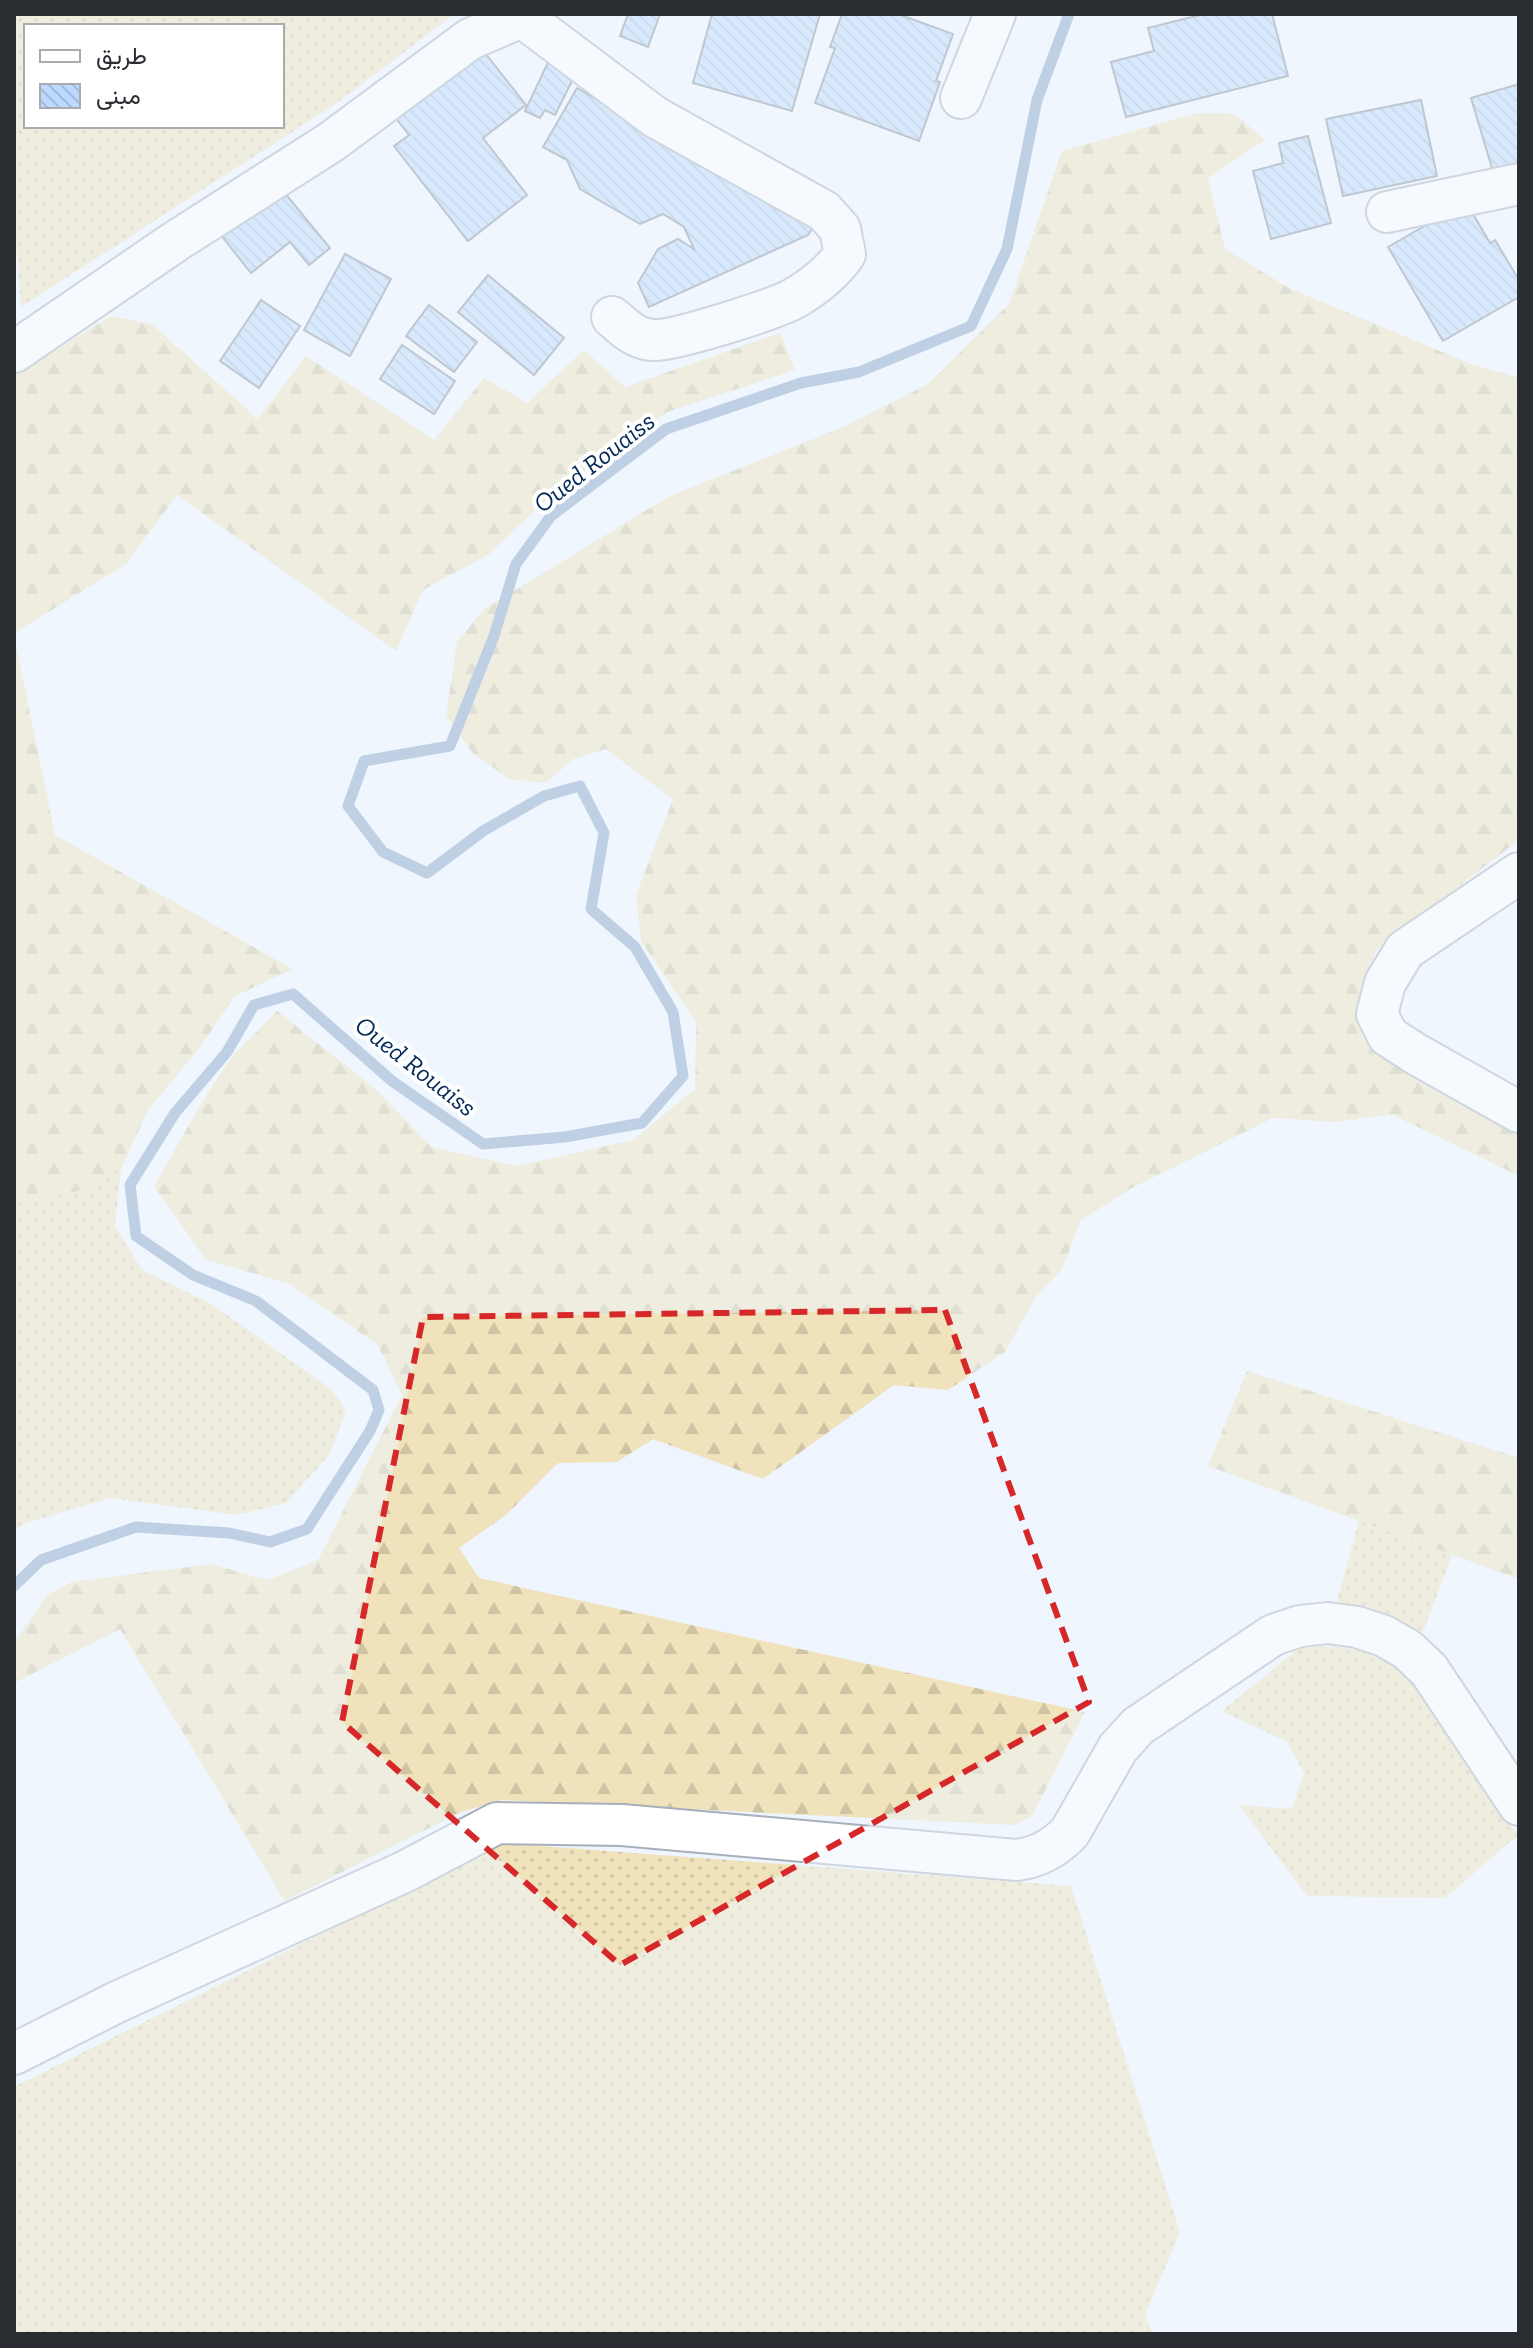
<svg xmlns="http://www.w3.org/2000/svg" width="1533" height="2348" viewBox="0 0 1533 2348" font-family="'Zilla Slab',Vazirmatn,serif">
	<style>
		.grass { fill: url(#grass-dots); fill-rule: evenodd }
		.forest { fill: url(#forest-firs) }
		.lines { fill: none; stroke-linecap: round; stroke-linejoin: round }
		.stream { stroke: #86a1c6; stroke-width: 11 }
		.building { fill: url(#building-back-hatch); stroke: #868e98; stroke-width: 2 }
		.minor-casing { stroke: #a7afba; stroke-width: 44 }
		.minor { stroke: #fff; stroke-width: 40 }
		.marked { fill: none; stroke: #d62828; stroke-width: 6; stroke-dasharray: 16 10; stroke-linejoin: round }
		.labels { text-anchor: middle; stroke-width: 8; stroke-linejoin: round; paint-order: stroke }
		.water-label { font-size: 26px; font-style: italic; fill: #032a57; stroke: #fff }
	</style>
	<defs>
		<pattern id="grass-dots" width="8" height="8" patternUnits="userSpaceOnUse" patternTransform="scale(2)"><rect width="8" height="8" fill="#f0e3bc"/><path d="M2 2h.1M6 6h.1" fill="none" stroke="#cec3a2" stroke-width="1.8" stroke-linecap="round"/></pattern>
		<pattern id="forest-firs" width="22" height="20" patternUnits="userSpaceOnUse" patternTransform="scale(2)"><rect width="22" height="20" fill="#f0e3bc"/><path d="M5 1l3.5 6h-7zM16 11l3.5 6h-7z" fill="#cec3a2"/></pattern>
		<pattern id="building-back-hatch" width="6" height="6" patternUnits="userSpaceOnUse" patternTransform="scale(2)"><rect width="6" height="6" fill="#bcd9ff"/><path d="M-1 5l2 2M0 0l6 6M5-1l2 2" fill="none" stroke="#a2bbdb"/></pattern>
	</defs>
	<rect width="100%" height="100%" fill="#eff5fe"/>
	<!-- grass -->
	<g class="grass">
		<path d="M14,14H455L337,103L21,307L14,215ZM26,26H282V126H26Z"/>
		<path d="M121,1169L115,1226L142,1270L210,1303L332,1390L346,1411L330,1454L286,1503L237,1515L110,1498L23,1524L14,1532V1204L79,1191Z"/>
		<path d="M1359,1521L1452,1555L1423,1632L1337,1601Z"/>
		<path d="M1304,1644L1382,1652L1410,1671L1518,1835L1445,1898L1307,1896L1239,1805L1292,1809L1304,1773L1287,1742L1222,1711Z"/>
		<path d="M503,1843L1071,1886L1180,2232L1145,2315L1153,2334H14V2087Z"/>
	</g>
	<!-- forest -->
	<g class="forest">
		<path d="M1197,113L1235,114L1265,140L1208,178L1225,249L1289,288L1471,364L1519,378V840L1375,951L1361,1037L1519,1123V1176L1391,1114L1336,1122L1273,1118L1132,1188L1081,1220L1062,1269L1035,1298L1005,1352L948,1390L894,1385L763,1479L653,1439L617,1462L558,1463L506,1515L459,1548L479,1578L1085,1712L1032,1816L1015,1825L502,1800L461,1812L285,1901L120,1629L14,1683V1643L47,1595L72,1582L211,1564L268,1580L318,1560L402,1395L378,1345L288,1283L206,1260L154,1186L201,1104L231,1058L277,1011L379,1092L431,1147L517,1166L633,1140L695,1089L696,1022L641,941L636,895L673,799L606,749L573,759L546,783L509,779L472,752L446,716L457,642L484,609L670,496L846,426L928,384L1009,304L1062,151Z"/>
		<path d="M111,316L152,324L258,419L306,356L434,440L484,378L527,403L584,350L625,387L780,333L795,370L667,412L548,498L488,555L423,590L396,651L177,495L125,565L14,633V376Z"/>
		<path d="M14,635L55,835L293,969L235,996L198,1050L148,1110L121,1169L79,1191L14,1204Z"/>
		<path d="M1247,1371L1519,1458V1579L1208,1466Z"/>
	</g>
	<g class="lines">
		<!-- stream -->
		<path class="stream" d="M14,1586L41,1560L136,1527L229,1533L270,1542L307,1529L370,1431L379,1410L373,1390L256,1301L193,1275L136,1236L130,1185L175,1113L227,1052L254,1005L293,994L392,1081L483,1144L565,1137L642,1123L683,1076L673,1012L635,947L591,909L604,833L580,786L544,796L483,831L427,873L383,852L348,806L364,761L450,746L494,636L516,564L551,516L666,429L801,383L859,372L971,326L1007,249L1037,100L1069,14"/>
	</g>
	<!-- building -->
	<g class="building">
		<path d="M628,14H660L648,47L620,36Z"/>
		<path d="M712,14H820L792,111L693,83Z"/>
		<path d="M842,14H898L953,34L936,81L940,82L919,141L815,103L835,48L830,47Z"/>
		<path d="M1204,14H1272L1288,76L1126,117L1111,62L1154,51L1148,28Z"/>
		<path d="M481,48L526,105L483,138L527,195L468,241L394,146L409,135L394,116Z"/>
		<path d="M551,56L578,69L555,115L545,110L540,118L525,111Z"/>
		<path d="M1519,84V168L1494,175L1471,98Z"/>
		<path d="M577,88L814,226L808,235L649,307L638,283L658,249L678,239L694,249L684,227L663,214L640,224L580,189L567,160L543,147Z"/>
		<path d="M1421,100L1437,176L1343,196L1326,119Z"/>
		<path d="M1308,136L1331,223L1271,239L1253,171L1283,163L1279,143Z"/>
		<path d="M279,186L330,248L309,265L290,242L251,273L220,234Z"/>
		<path d="M1466,202L1490,243L1495,240L1519,280V297L1443,341L1388,247Z"/>
		<path d="M345,254L391,279L350,356L304,330Z"/>
		<path d="M488,275L564,338L534,375L458,312Z"/>
		<path d="M261,300L300,326L259,388L220,361Z"/>
		<path d="M429,305L477,342L454,372L406,336Z"/>
		<path d="M402,345L455,381L434,414L380,379Z"/>
	</g>
	<g class="lines">
		<!-- minor casing -->
		<g class="minor-casing">
			<g id="minor">
				<path d="M522,17L655,117L824,211L840,229L845,254C832,273 815,286 795,298C775,309 675,341 654,340C636,340 625,328 612,317"/>
				<path d="M961,98L995,14"/>
				<path d="M1387,212L1519,184"/>
				<path d="M14,352L176,241L331,142L470,39L529,14"/>
				<path d="M1519,873L1405,950L1385,983L1377,1014L1388,1036L1416,1054L1519,1112"/>
				<path d="M14,2054L117,2002L404,1872L497,1823L622,1825L1017,1860C1039,1857 1055,1848 1070,1832L1118,1748L1138,1726L1273,1635L1300,1626L1328,1623L1357,1627L1384,1636L1408,1650L1429,1670L1519,1805"/>
			</g>
		</g>
		<!-- minor -->
		<use href="#minor" class="minor"/>
	</g>
	<!-- marked area -->
	<path d="M0 0H1533V2348H0ZM945,1310L1089,1702L620,1965L342,1722L423,1317Z" fill="#eff5fe" fill-opacity=".55" fill-rule="evenodd"/>
	<path class="marked" d="M945,1310L1089,1702L620,1965L342,1722L423,1317Z"/>
	<g class="labels">
		<!-- water labels -->
		<g class="water-label">
			<text transform="translate(594 462) rotate(-38)" y="9">Oued Rouaiss</text>
			<text transform="translate(416 1066) rotate(38)" y="9">Oued Rouaiss</text>
		</g>
	</g>
	<!-- border -->
	<rect width="1533" height="2348" fill="none" stroke="#2a2d31" stroke-width="32"/>
	<!-- legend -->
	<rect x="24" y="24" width="260" height="104" fill="#ffffff" stroke="#aaabad" stroke-width="2"/>
	<rect x="40" y="50" width="40" height="12" fill="#ffffff" stroke="#aaabad" stroke-width="2"/>
	<text x="96" y="64" font-size="24" fill="#2a2d31">طريق</text>
	<rect x="40" y="84" width="40" height="24" fill="url(#building-back-hatch)" stroke="#aaabad" stroke-width="2"/>
	<text x="96" y="104" font-size="24" fill="#2a2d31">مبنى</text>
</svg>
